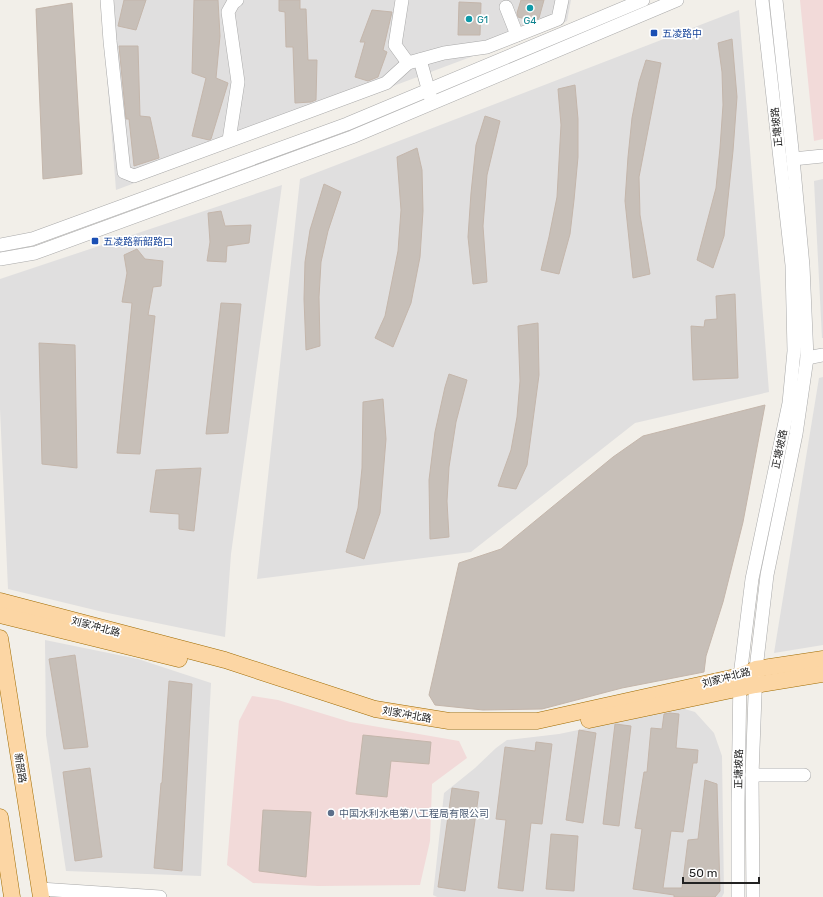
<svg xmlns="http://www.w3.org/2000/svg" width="823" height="897" viewBox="0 0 823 897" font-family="Rubik,'Noto Sans SC',sans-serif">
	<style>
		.residential { fill: #e0dfdf }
		.commercial { fill: #f2dad9 }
		.building { fill: #c7bfb8; stroke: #c4b6ab }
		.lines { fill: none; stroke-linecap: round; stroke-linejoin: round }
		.minor-casing { stroke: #a9a9a9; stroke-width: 14 }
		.major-casing { stroke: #a06b00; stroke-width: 17 }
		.minor { stroke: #fff; stroke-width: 13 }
		.major { stroke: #fcd6a4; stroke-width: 16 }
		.culture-dot { fill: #0f9aa8; stroke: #fff; stroke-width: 1.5 }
		.transit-dot { fill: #1a4fb4; stroke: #fff; stroke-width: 1.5 }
		.service-dot { fill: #5c6f8a; stroke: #fff; stroke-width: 1.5 }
		.labels { text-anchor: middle; stroke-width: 3.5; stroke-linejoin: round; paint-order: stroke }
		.culture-label { font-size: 10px; fill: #0d838f; stroke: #fff; text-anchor: start }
		.transit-label { font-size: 10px; fill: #164399; stroke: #fff; text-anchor: start }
		.street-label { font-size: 10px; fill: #222; stroke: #fff }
		.service-label { font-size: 10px; fill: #4e5e75; stroke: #fff; text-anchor: start }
	</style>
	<rect width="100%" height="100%" fill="#f2efe9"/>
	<!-- residential -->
	<g class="residential">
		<path d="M101,0H571L567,21L116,190Z"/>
		<path d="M739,10L769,392L635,423L471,552L257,579L300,179Z"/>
		<path d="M823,179V338H822L814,181Z"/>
		<path d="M282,185L231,554L225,637L103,612L8,589L0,409V279Z"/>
		<path d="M823,377V645L774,653L819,378Z"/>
		<path d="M45,640L138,659L211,683L201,876L66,871L46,735Z"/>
		<path d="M678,707L695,712L714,733L722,756L724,893L722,897H437L433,895L444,793L475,768L496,748L507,740L559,734L607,724Z"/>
	</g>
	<!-- commercial -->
	<g class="commercial">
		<path d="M800,0H823V139L814,141Z"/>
		<path d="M252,696L278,700L350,722L459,741L467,758L432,784L430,841L420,885L318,886L253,883L227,865L239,721Z"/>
	</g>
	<!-- building -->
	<g class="building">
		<path d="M124,0H146L136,30L118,26Z"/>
		<path d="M194,0H218L220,36L216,78L228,83L211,139L209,140L192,136L206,78L192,73Z"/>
		<path d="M279,0H300V9H306L308,60H317L316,100L311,102L295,103L293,47H286L285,12L279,11Z"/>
		<path d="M521,0H544L539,18L532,21L518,17L517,13Z"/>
		<path d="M459,2L481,3L480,35H458Z"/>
		<path d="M72,3L82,174L43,179L36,9Z"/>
		<path d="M372,10L392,12L383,50L387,52L378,77L368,81L355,77L365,42H360Z"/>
		<path d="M732,39L737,97L733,151L724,236L713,268L697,260L716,188L720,148L723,105L722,72L718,43Z"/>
		<path d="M119,46H138L140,116L150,117L159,158L134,166L129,119H126Z"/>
		<path d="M646,60L661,63L639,177L640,215L650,274L633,278L625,201L628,157L632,118L639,82Z"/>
		<path d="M575,85L578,119V157L574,200L570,234L559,274L541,270L549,237L557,197L561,125L558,89Z"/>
		<path d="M485,116L500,121L487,175L483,226L487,282L473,284L468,237L471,193L476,145Z"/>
		<path d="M417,148L422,170L423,211L420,257L411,303L393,347L375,338L385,316L398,251L401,210L397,157Z"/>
		<path d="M324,184L341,192L328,231L321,262L319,297L320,346L306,350L304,299L305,262L310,230Z"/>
		<path d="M221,211L225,226L251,225L249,243L227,246L226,262L207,261L210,242L208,213Z"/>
		<path d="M137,249L145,259L163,261L161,286L153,287L148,315L155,316L140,454L117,453L132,303L122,302L127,273L124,255Z"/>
		<path d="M735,294L738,378L693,380L691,326L704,327L705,320L717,319L716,296Z"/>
		<path d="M221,303L241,304L228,433L206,434Z"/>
		<path d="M538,323L539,375L527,465L516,489L498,486L511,450L517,417L520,381L518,326Z"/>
		<path d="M39,343L75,345L77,468L42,464Z"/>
		<path d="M449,374L467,380L456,422L449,467L447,501L449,537L430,539L429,480L435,432L445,387Z"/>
		<path d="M383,399L386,439L380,513L364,559L346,552L358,508L362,468L363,402Z"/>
		<path d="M765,405L743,522L723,602L706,656L704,672L622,688L542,709L483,710L435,705L429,695L459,563L501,549L613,457L643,436Z"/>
		<path d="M201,468L194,531L179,529V514L150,512L156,470Z"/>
		<path d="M75,655L88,747L64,749L49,659Z"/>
		<path d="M169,681L192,684L182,871L154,868L161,783H162Z"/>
		<path d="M670,713L679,714L676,748L698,750L697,763H693L683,832L671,831L663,888H682L688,840L698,839L705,780L717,784L720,891L715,897H674V895L633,889L642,829L635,828L644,772H647L651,728L662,729L664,714Z"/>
		<path d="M615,724L631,726L619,826L603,824Z"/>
		<path d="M579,730L596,733L583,823L566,820Z"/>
		<path d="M363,735L431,742L429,764L391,761L387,797L356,794Z"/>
		<path d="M536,742L552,744L542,824L531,823L523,891L498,888L506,820L496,819L505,747L535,751Z"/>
		<path d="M90,768L102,857L75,861L63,772Z"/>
		<path d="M452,788L479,792L465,891L438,887Z"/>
		<path d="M263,810L311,812L306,877L259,871Z"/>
		<path d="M551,834L578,836L574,891L546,889Z"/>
	</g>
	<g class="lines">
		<!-- minor casing -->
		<g class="minor-casing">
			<g id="minor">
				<path d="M107,0L110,41L124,172L134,176L386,83L408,63L444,53L487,47L558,19L562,0"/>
				<path d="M402,0L395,45L408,63"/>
				<path d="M506,7L517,35"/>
				<path d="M420,60L431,99"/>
				<path d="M229,140L238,82L228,12L233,3L237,0"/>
				<path d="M793,159L823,156"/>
				<path d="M0,245L32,239L347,124L643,0"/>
				<path d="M0,259L35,253L352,137L677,0"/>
				<path d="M807,358L823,355"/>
				<path d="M752,775H804"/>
				<path d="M40,889L160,897"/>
				<path d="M738,897V803L740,676L752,579L789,403L794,351L792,265L762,0"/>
				<path d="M753,897L752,775L756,669L767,575L796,434L807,358L803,266L793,159L776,0"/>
			</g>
		</g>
		<!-- major casing -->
		<g class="major-casing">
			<g id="major">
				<path d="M0,601L225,660L375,709L449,721H537L740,676L756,669L823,659"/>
				<path d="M0,615L179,659"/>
				<path d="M0,638L41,897"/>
				<path d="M589,720L755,685L823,674"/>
				<path d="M0,817L12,897"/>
			</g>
		</g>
		<!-- minor -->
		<use href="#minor" class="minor"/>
		<!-- major -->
		<use href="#major" class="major"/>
	</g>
	<!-- markers -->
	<g class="culture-dot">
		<circle cx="530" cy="8" r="4"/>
		<circle cx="469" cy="19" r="4"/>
	</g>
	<g class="transit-dot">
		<rect x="650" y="29" width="8" height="8" rx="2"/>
		<rect x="91" y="237" width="8" height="8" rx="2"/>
	</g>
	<circle class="service-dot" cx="331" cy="813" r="4"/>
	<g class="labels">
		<!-- culture labels -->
		<g class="culture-label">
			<text x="477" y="23">G1</text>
			<text x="530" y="24" text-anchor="middle">G4</text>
		</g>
		<!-- transit labels -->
		<g class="transit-label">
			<text x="662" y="37">五凌路中</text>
			<text x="103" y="245">五凌路新韶路口</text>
		</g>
		<!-- street labels -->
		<g class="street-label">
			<text transform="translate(776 127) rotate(-96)" y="4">正塘坡路</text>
			<text transform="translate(779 449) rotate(-78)" y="4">正塘坡路</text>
			<text transform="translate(96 626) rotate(15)" y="4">刘家冲北路</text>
			<text transform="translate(726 677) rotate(-15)" y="4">刘家冲北路</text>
			<text transform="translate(407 714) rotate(10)" y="4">刘家冲北路</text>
			<text transform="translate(21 768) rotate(81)" y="4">新韶路</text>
			<text transform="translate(738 769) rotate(-89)" y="4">正塘坡路</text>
		</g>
		<!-- service labels -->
		<g class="service-label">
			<text x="339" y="817">中国水利水电第八工程局有限公司</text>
		</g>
	</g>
	<!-- scale -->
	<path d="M683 877v6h76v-6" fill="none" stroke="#222222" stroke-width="2"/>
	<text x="689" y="877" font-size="12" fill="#222222" stroke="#ffffff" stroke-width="3" paint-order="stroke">50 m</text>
</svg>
